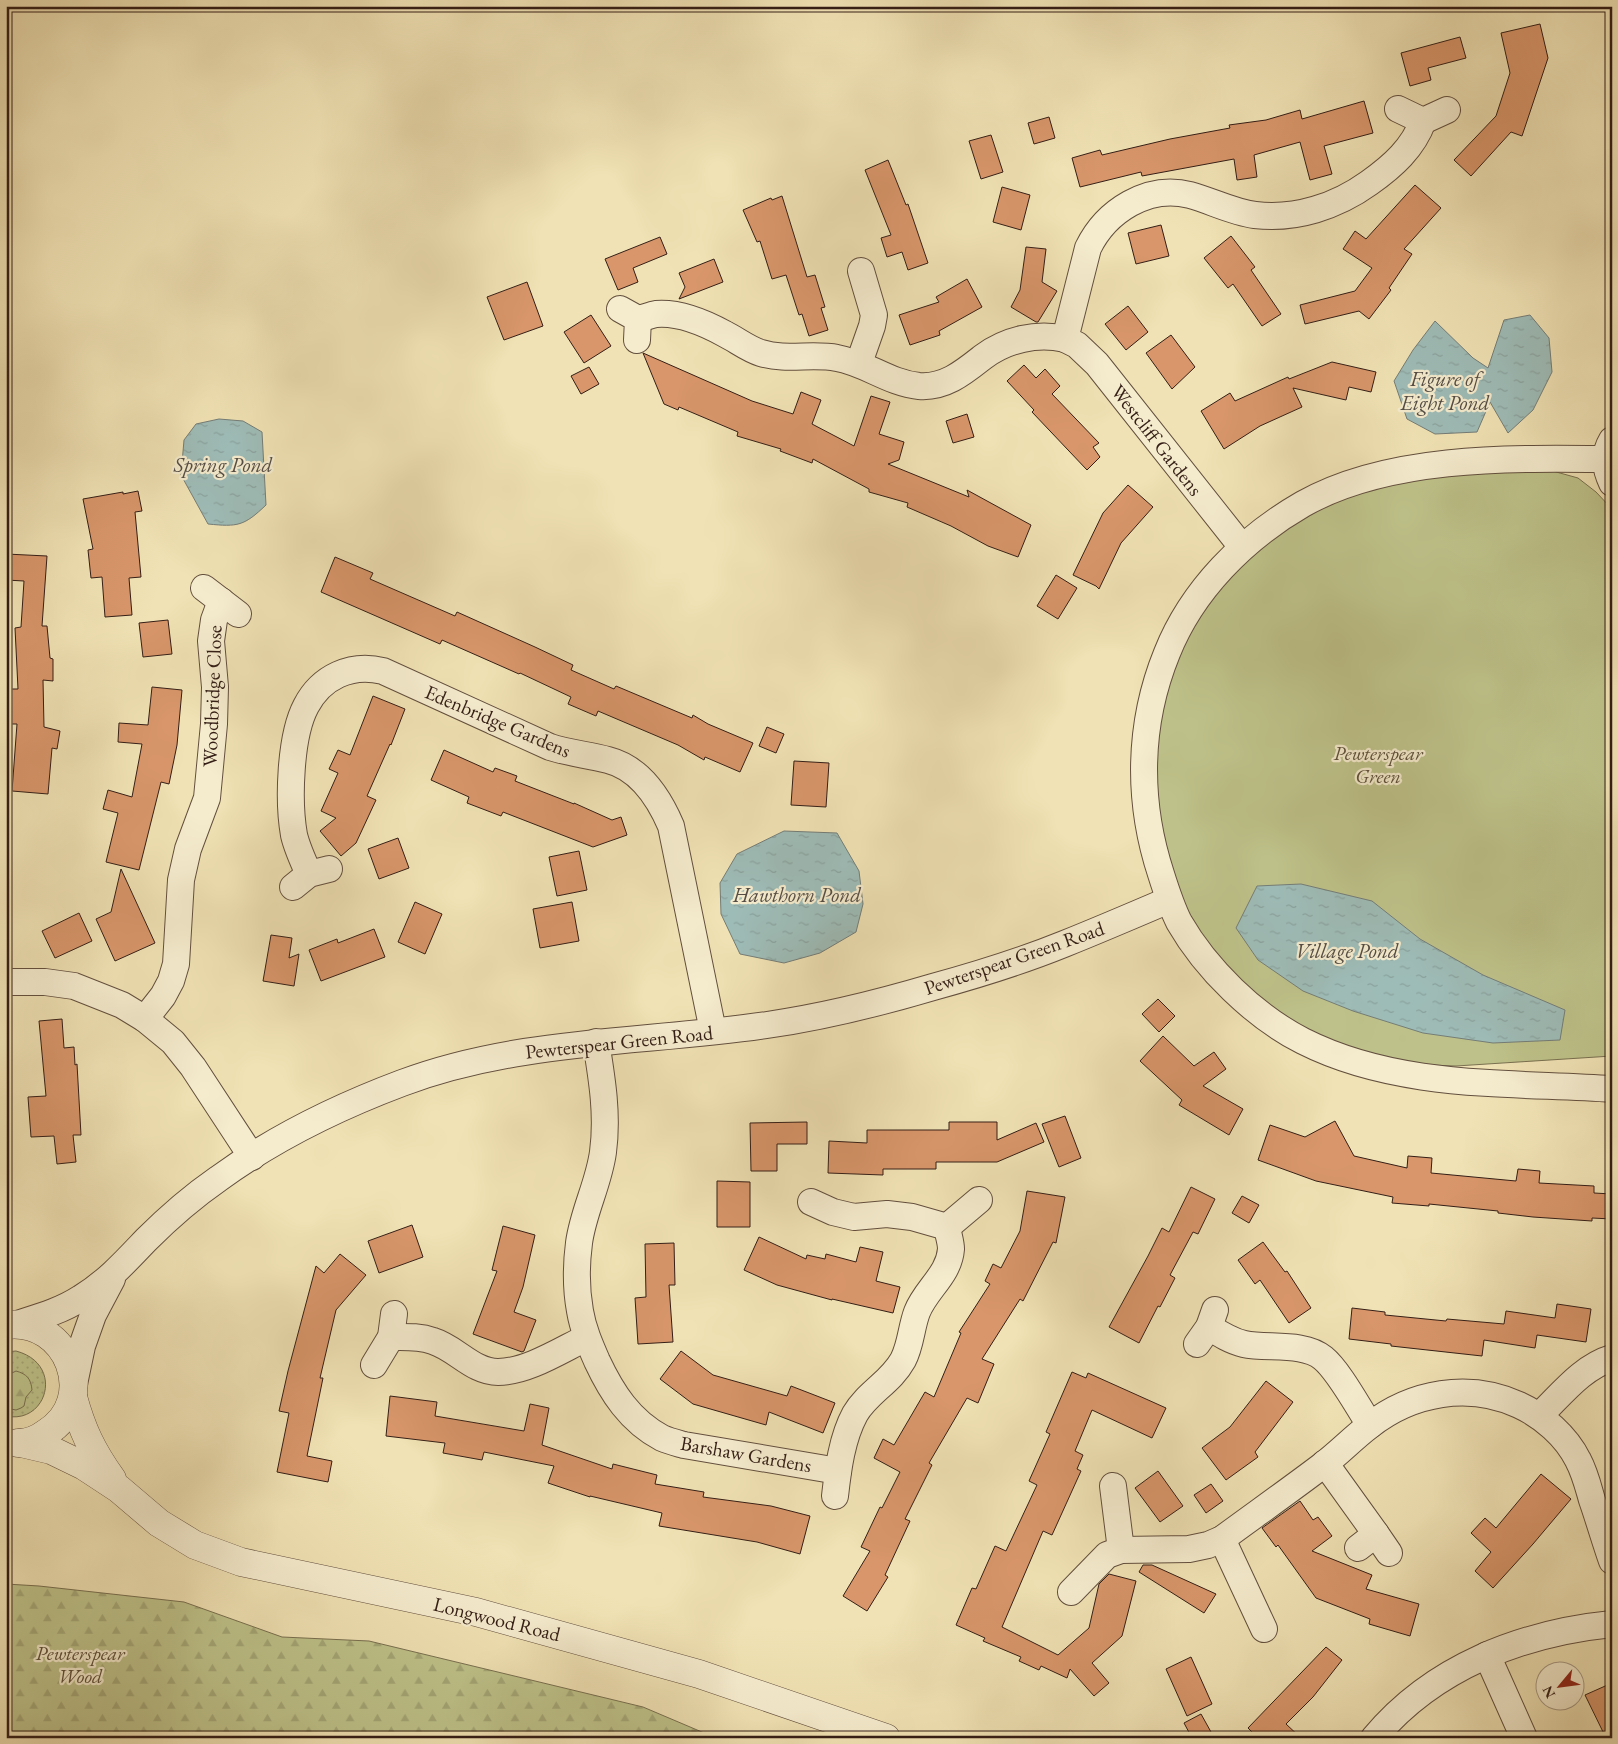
<svg xmlns="http://www.w3.org/2000/svg" width="1618" height="1744" viewBox="0 0 1618 1744" font-family="'EB Garamond',serif">
	<style>
		.grass { fill: url(#grass-dots); stroke: #797050 }
		.forest { fill: url(#forest-firs); stroke: #797050 }
		.park { fill: #bec28a; stroke: #797050 }
		.water { fill: url(#water-ripples); stroke: #747d77 }
		.building { fill: #d8966a; stroke: #341e16 }
		.lines { fill: none; stroke-linecap: round; stroke-linejoin: round }
		.minor-casing { stroke: #634f3e; stroke-width: 28 }
		.tertiary-casing { stroke: #634f3e; stroke-width: 29 }
		.minor { stroke: #f5ecce; stroke-width: 26 }
		.tertiary { stroke: #f5ecce; stroke-width: 28 }
		.labels { text-anchor: middle; stroke-width: 4.5; stroke-linejoin: round; paint-order: stroke }
		.street-label { font-size: 20px; fill: #341e16; stroke: #f5ecce }
		.park-label { font-size: 20px; font-style: italic; fill: #5d4f39; stroke: #f5ecce }
		.water-label { font-size: 21px; font-style: italic; fill: #544d46; stroke: #f5ecce }
	</style>
	<defs>
		<pattern id="grass-dots" width="8" height="8" patternUnits="userSpaceOnUse" patternTransform="scale(1.25)"><rect width="8" height="8" fill="#bec28a"/><path d="M2 2h.1M6 6h.1" fill="none" stroke="#a4a676" stroke-width="1.8" stroke-linecap="round"/></pattern>
		<pattern id="forest-firs" width="22" height="20" patternUnits="userSpaceOnUse" patternTransform="scale(1.25)"><rect width="22" height="20" fill="#bec28a"/><path d="M5 1l3.5 6h-7zM16 11l3.5 6h-7z" fill="#a4a676"/></pattern>
		<pattern id="water-ripples" width="26" height="14" patternUnits="userSpaceOnUse" patternTransform="scale(1.25)"><rect width="26" height="14" fill="#9ebcb7"/><path d="M2 4q2-2 4 0t4 0M15 11q2-2 4 0t4 0" fill="none" stroke="#89a19d"/></pattern>
	</defs>
	<rect width="100%" height="100%" fill="#f0e2b4"/>
	<filter id="stains"><feTurbulence type="fractalNoise" baseFrequency=".004" numOctaves="4"/><feColorMatrix values="0 0 0 0 .2 0 0 0 0 .09 0 0 0 0 .02 0 0 0 .5 -.17"/></filter>
	<radialGradient id="worn" r=".72"><stop offset=".6" stop-color="#630" stop-opacity="0"/><stop offset="1" stop-color="#630" stop-opacity=".3"/></radialGradient>
	<!-- grass -->
	<path class="grass" d="M16,1351C65,1364 47,1425 6,1416V1352Z"/>
	<!-- forest -->
	<g class="forest">
		<path d="M16,1371C27,1374 31,1379 32,1390L26,1397L24,1406L21,1408L16,1410L6,1408V1372L12,1373Z"/>
		<path d="M6,1584L39,1586L184,1602L282,1637L369,1641L643,1707L716,1738H6Z"/>
	</g>
	<!-- park -->
	<path class="park" d="M1513,460L1578,478L1596,492L1612,509V1056L1456,1066L1371,1063L1333,1050L1212,964L1168,900L1146,713L1223,552L1327,492Z"/>
	<!-- water -->
	<g class="water">
		<path d="M1530,315L1549,338L1552,372L1533,410L1508,433L1490,402L1477,432L1435,434L1407,419L1394,381L1413,350L1435,321L1473,358L1488,368L1504,320Z"/>
		<path d="M219,419L243,421L262,432L266,505C244,526 238,527 208,524L181,475L184,440L196,424Z"/>
		<path d="M784,831L837,833L859,871L863,904L856,932L820,953L784,963L740,954L721,914L720,883L737,854Z"/>
		<path d="M1301,884L1372,901L1420,939L1483,975L1565,1010L1560,1040L1493,1043L1423,1033L1353,1011L1303,991L1258,960L1236,928L1257,886Z"/>
	</g>
	<!-- building -->
	<g class="building">
		<path d="M1540,24L1548,58L1522,136L1511,132L1471,176L1454,160L1496,116L1510,73L1501,33Z"/>
		<path d="M1460,37L1466,58L1428,68L1431,80L1410,86L1401,53Z"/>
		<path d="M1364,101L1373,133L1324,146L1332,174L1310,180L1300,142L1254,155L1257,177L1237,180L1234,159L1142,176L1141,172L1080,187L1072,158L1100,150L1102,155L1170,139L1230,128L1229,125L1266,120L1300,110L1302,119Z"/>
		<path d="M1049,117L1055,138L1034,144L1028,123Z"/>
		<path d="M991,135L1003,172L981,179L969,141Z"/>
		<path d="M888,160L906,205L908,204L928,263L908,270L902,252L887,257L881,238L891,235L865,170Z"/>
		<path d="M1415,185L1441,208L1404,249L1412,254L1389,288L1391,290L1369,319L1359,311L1305,324L1300,305L1355,291L1372,268L1343,249L1355,231L1366,239Z"/>
		<path d="M1002,187L1030,195L1021,230L993,222Z"/>
		<path d="M782,196L807,277L815,275L825,307L821,308L828,330L809,336L802,314L799,315L786,275L772,279L760,241L757,242L743,210L771,198L772,200Z"/>
		<path d="M1161,225L1169,256L1136,264L1128,233Z"/>
		<path d="M1231,236L1255,267L1251,270L1281,314L1262,326L1233,284L1228,288L1204,258Z"/>
		<path d="M660,237L667,254L633,268L638,282L618,290L605,259Z"/>
		<path d="M1026,247L1046,249L1042,282L1057,291L1038,322H1036L1011,307L1020,290Z"/>
		<path d="M714,259L723,282L679,299L685,287L679,273Z"/>
		<path d="M967,279L982,307L939,331L940,335L910,345L899,315L939,302L936,297Z"/>
		<path d="M527,282L543,326L504,340L487,297Z"/>
		<path d="M1128,306L1148,332L1126,350L1105,324Z"/>
		<path d="M591,315L611,346L584,363L564,332Z"/>
		<path d="M1171,335L1195,367L1172,389L1146,353Z"/>
		<path d="M643,353L752,401L793,414L801,392L821,400L812,424L854,446L871,396L890,402L879,434L904,442L899,460L888,464L969,497L967,490L1031,525L1018,557L988,546L951,526L907,507L908,503L869,492V489L813,459L812,463L780,451L781,449L737,436L738,432L679,407L678,410L664,404Z"/>
		<path d="M1332,362L1376,372L1371,392L1349,387L1346,400L1293,388L1302,407L1260,426L1224,449L1201,411L1230,393L1235,401L1288,377L1289,379Z"/>
		<path d="M1024,365L1036,378L1045,369L1060,386L1052,394L1099,443L1093,447L1100,457L1087,470L1032,412L1034,410L1007,381Z"/>
		<path d="M589,367L599,384L581,394L571,376Z"/>
		<path d="M967,414L974,437L953,443L946,421Z"/>
		<path d="M1128,485L1153,507L1121,543L1099,589L1096,586L1073,575L1103,513Z"/>
		<path d="M138,491L142,511L135,512L141,577L129,578L132,615L105,617L102,577L91,578L88,550L93,549L83,499L123,492V494Z"/>
		<path d="M6,554L47,556L42,626H47L50,658L53,659V681L43,680L44,727L60,731L57,749L52,748L48,794L12,791L17,724H8L7,689H18L15,628L21,627L24,581L6,580Z"/>
		<path d="M335,557L373,573L370,579L455,616L457,612L535,647L573,665L571,670L614,689L616,686L692,718L693,715L708,724L753,743L740,772L705,757L704,760L678,745L598,711L596,716L568,704L571,697L520,673L519,674L442,640L440,644L321,592Z"/>
		<path d="M1056,575L1077,588L1058,619L1037,606Z"/>
		<path d="M168,620L172,654L143,657L139,623Z"/>
		<path d="M152,687L182,690L177,745L169,784L161,782L139,870L106,862L118,813L103,809L108,790L132,797L142,744L118,742L119,723L148,725Z"/>
		<path d="M373,696L405,709L391,745L390,744L367,796L376,800L356,843L341,856L320,831L336,818L321,811L338,773L329,769L338,750L350,755Z"/>
		<path d="M767,727L784,734L776,753L759,746Z"/>
		<path d="M444,750L493,772L495,768L517,776L515,781L574,804V803L612,820L621,817L627,835L593,847L503,812L501,816L467,803L469,797L431,780Z"/>
		<path d="M794,761L829,763L826,807L791,805Z"/>
		<path d="M398,838L409,868L379,879L368,849Z"/>
		<path d="M579,851L587,890L557,896L549,857Z"/>
		<path d="M121,869L155,943L115,961L96,919L111,912Z"/>
		<path d="M415,902L442,914L425,954L398,942Z"/>
		<path d="M572,902L579,941L540,948L533,909Z"/>
		<path d="M79,913L92,941L55,958L42,931Z"/>
		<path d="M374,929L385,957L321,981L309,950L337,939L338,943Z"/>
		<path d="M271,935L292,938L289,958L299,954L294,986L263,981Z"/>
		<path d="M1158,999L1175,1016L1159,1032L1142,1014Z"/>
		<path d="M62,1019L64,1048L74,1047L75,1065L77,1064L81,1135H73L76,1162L57,1164L54,1136L31,1137L28,1097L46,1096L39,1021Z"/>
		<path d="M1163,1036L1194,1066L1214,1052L1226,1069L1203,1086L1243,1109L1229,1135L1179,1105L1182,1100L1140,1061Z"/>
		<path d="M1065,1116L1081,1158L1059,1167L1042,1124Z"/>
		<path d="M1335,1121L1354,1156L1407,1168L1408,1156L1432,1158L1431,1173L1516,1181L1518,1169L1540,1171L1539,1183L1594,1186V1193L1612,1194V1219L1592,1218V1221L1533,1217L1498,1213V1211L1429,1204V1206L1392,1203L1393,1197L1316,1181L1258,1160L1270,1125L1305,1137Z"/>
		<path d="M807,1122V1144H777V1171H751L750,1123Z"/>
		<path d="M949,1122H997V1140L1036,1123L1044,1142L997,1162H936V1169H883V1175L828,1173L829,1141L867,1143V1130H949Z"/>
		<path d="M717,1181L750,1182V1227H717Z"/>
		<path d="M1191,1187L1215,1199L1198,1234L1193,1232L1170,1275L1175,1278L1160,1307L1158,1306L1139,1343L1109,1327L1148,1256L1162,1228L1169,1232Z"/>
		<path d="M1027,1191L1065,1197L1056,1243L1053,1242L1023,1301L1020,1299L982,1359L994,1364L978,1403L967,1398L929,1463L932,1465L905,1519L910,1521L885,1575L888,1577L867,1611L843,1596L870,1551L861,1547L880,1507L882,1508L900,1472L874,1458L883,1439L894,1445L925,1392L934,1397L961,1333L959,1332L990,1284L985,1281L993,1264L1001,1268L1020,1231Z"/>
		<path d="M1242,1196L1259,1205L1249,1223L1232,1213Z"/>
		<path d="M412,1225L423,1257L379,1273L368,1241Z"/>
		<path d="M503,1226L535,1235L523,1287L514,1312L536,1320L524,1351L522,1352L473,1334L497,1271L492,1270Z"/>
		<path d="M759,1237L806,1259L807,1255L825,1259L826,1254L856,1262L860,1247L883,1252L876,1281L900,1287L893,1313L832,1299V1300L777,1285L744,1270Z"/>
		<path d="M1263,1242L1285,1272L1287,1271L1311,1308L1289,1323L1260,1280L1255,1284L1238,1260Z"/>
		<path d="M674,1243L675,1285H669L673,1342L638,1344L635,1298L646,1297L645,1244Z"/>
		<path d="M340,1254L366,1275L336,1310L320,1378H323L307,1456L332,1461L328,1482L277,1472L289,1413L279,1411L288,1371L316,1266L324,1273Z"/>
		<path d="M1557,1304L1591,1309L1586,1342L1537,1335L1535,1348L1484,1340L1482,1356L1391,1346V1344L1349,1339L1352,1308L1385,1312V1315L1446,1321L1447,1319L1504,1324L1506,1311L1555,1318Z"/>
		<path d="M681,1351L713,1375L787,1396L791,1386L835,1403L823,1433L769,1412L766,1425L693,1404L660,1379Z"/>
		<path d="M1072,1372L1086,1378L1088,1373L1166,1408L1152,1438L1092,1410L1075,1451L1083,1455L1077,1469L1081,1471L1052,1535L1043,1531L1002,1627L1058,1655L1089,1628L1099,1584L1109,1574L1136,1581L1122,1636L1092,1663L1109,1683L1094,1696L1070,1669L1067,1678L1041,1666L1039,1670L1019,1661L1021,1657L983,1641L985,1638L956,1625L972,1588L976,1589L995,1546L1006,1551L1037,1485L1029,1481L1050,1434L1046,1432Z"/>
		<path d="M1266,1381L1293,1402L1255,1452L1258,1457L1226,1480L1202,1448L1230,1427Z"/>
		<path d="M390,1396L437,1402L435,1416L524,1431L530,1404L549,1408L542,1445L612,1469L613,1464L657,1475L655,1484L704,1492L703,1497L771,1506L810,1516L800,1554L757,1542L659,1526L662,1513L590,1496V1497L548,1483L554,1466L484,1452L482,1460L443,1453L445,1443L386,1436Z"/>
		<path d="M1158,1471L1183,1506L1160,1522L1135,1488Z"/>
		<path d="M1541,1474L1571,1499L1533,1544L1493,1588L1475,1571L1491,1552L1471,1533L1485,1518L1496,1528Z"/>
		<path d="M1211,1484L1223,1501L1206,1513L1194,1495Z"/>
		<path d="M1300,1501L1313,1520L1318,1517L1332,1536L1312,1551L1372,1575L1366,1589L1419,1604L1410,1636L1369,1624L1370,1619L1316,1598L1278,1545L1276,1547L1262,1528Z"/>
		<path d="M1143,1565H1152L1216,1594L1204,1613L1139,1572Z"/>
		<path d="M1326,1647L1342,1660L1313,1697L1286,1724L1301,1738H1258L1248,1728Z"/>
		<path d="M1191,1657L1212,1704L1187,1716L1166,1669Z"/>
		<path d="M1612,1683V1738H1606L1585,1695Z"/>
		<path d="M1201,1714L1211,1732L1201,1738H1192L1184,1723Z"/>
	</g>
	<g class="lines">
		<!-- minor casing -->
		<g class="minor-casing">
			<g id="minor">
				<path d="M1398,109L1423,121L1447,110"/>
				<path d="M620,309L638,319L637,340"/>
				<path d="M638,319C644,318 650,315 656,314C679,312 705,323 725,334C737,340 748,349 761,353C786,361 812,353 837,358C866,363 889,383 919,386C945,388 964,372 983,357C1006,340 1037,332 1065,339"/>
				<path d="M859,363L872,326L874,315L861,271"/>
				<path d="M1612,440C1603,455 1605,468 1612,483"/>
				<path d="M1605,459C1509,458 1388,456 1303,504C1244,538 1192,590 1167,653C1138,724 1137,801 1161,874C1166,890 1171,906 1179,922C1206,969 1254,1016 1303,1041C1398,1089 1508,1082 1612,1089"/>
				<path d="M1242,547L1097,364L1077,345L1065,339L1088,248C1106,211 1148,184 1190,195C1212,201 1232,212 1255,215C1296,220 1337,206 1369,183C1393,166 1413,148 1423,121"/>
				<path d="M204,588L238,614"/>
				<path d="M309,874C303,861 297,848 294,835C288,801 290,736 306,706C321,677 351,663 383,671L550,747C569,753 589,755 608,760C640,768 659,798 671,826L713,1031"/>
				<path d="M293,887L309,874L329,869"/>
				<path d="M6,982H45L74,986L122,1005L145,1019L173,1042L193,1067L252,1157"/>
				<path d="M145,1019L163,996L171,981L176,964L181,880L188,849L207,798L214,724L215,687L211,641L214,620L221,601"/>
				<path d="M596,1042C602,1079 608,1115 603,1152C599,1183 583,1212 579,1243C576,1266 576,1289 580,1311C583,1329 590,1345 597,1361C612,1393 630,1421 662,1438C669,1441 677,1443 684,1445L838,1471"/>
				<path d="M811,1202L833,1212L854,1217L887,1214L912,1217L947,1227C948,1234 951,1242 951,1249C949,1275 926,1289 917,1312C911,1328 911,1345 903,1360C891,1382 867,1393 855,1414C842,1438 838,1469 835,1496"/>
				<path d="M947,1227L979,1200"/>
				<path d="M17,1324C39,1317 61,1311 81,1298C107,1282 125,1262 146,1240C168,1218 192,1197 218,1179C273,1139 338,1107 402,1083C519,1039 645,1043 767,1025C823,1017 879,1003 933,987C977,975 1022,961 1064,944C1099,930 1134,915 1169,900"/>
				<path d="M1209,1327C1220,1334 1231,1341 1244,1344C1267,1349 1304,1342 1323,1358C1339,1371 1358,1407 1370,1425"/>
				<path d="M391,1337C405,1337 419,1336 433,1341C456,1348 473,1372 498,1372C527,1372 561,1350 586,1338"/>
				<path d="M1197,1344L1209,1327L1215,1310"/>
				<path d="M374,1365L391,1337L394,1314"/>
				<path d="M74,1384L82,1346L93,1315L112,1279"/>
				<path d="M1539,1416C1561,1395 1582,1367 1612,1358"/>
				<path d="M1325,1463L1376,1534"/>
				<path d="M1113,1486L1121,1550"/>
				<path d="M1222,1539L1264,1629"/>
				<path d="M1358,1548L1376,1534L1389,1553"/>
				<path d="M1071,1592L1107,1555L1121,1550L1189,1549L1208,1545L1222,1539C1256,1514 1290,1490 1323,1465C1339,1453 1353,1438 1369,1426C1412,1392 1469,1382 1519,1405C1543,1416 1566,1436 1578,1460C1585,1473 1588,1486 1592,1500C1599,1520 1605,1541 1612,1561"/>
				<path d="M1487,1655L1524,1738"/>
				<path d="M1374,1738C1433,1667 1522,1633 1612,1624"/>
			</g>
		</g>
		<!-- tertiary casing -->
		<g class="tertiary-casing">
			<g id="tertiary">
				<path d="M6,1325C68,1317 100,1400 46,1433C38,1439 28,1443 18,1443"/>
				<path d="M73,1397C82,1430 92,1451 112,1479"/>
				<path d="M21,1443L51,1450L84,1466L119,1489L159,1523L195,1545L241,1562L476,1612L699,1674L886,1738"/>
			</g>
		</g>
		<!-- minor -->
		<use href="#minor" class="minor"/>
		<!-- tertiary -->
		<use href="#tertiary" class="tertiary"/>
	</g>
	<g class="labels">
		<!-- street labels -->
		<g class="street-label">
			<text transform="translate(1157 440) rotate(52)" y="7">Westcliff Gardens</text>
			<text transform="translate(212 696) rotate(-88)" y="7">Woodbridge Close</text>
			<text transform="translate(498 721) rotate(23)" y="7">Edenbridge Gardens</text>
			<text transform="translate(1014 958) rotate(-19)" y="7">Pewterspear Green Road</text>
			<text transform="translate(619 1042) rotate(-6)" y="7">Pewterspear Green Road</text>
			<text transform="translate(746 1454) rotate(10)" y="7">Barshaw Gardens</text>
			<text transform="translate(497 1619) rotate(14)" y="7">Longwood Road</text>
		</g>
		<!-- park labels -->
		<g class="park-label">
			<text x="1378" y="760">Pewterspear<tspan x="1378" dy="23">Green</tspan></text>
			<text x="80" y="1660">Pewterspear<tspan x="80" dy="23">Wood</tspan></text>
		</g>
		<!-- water labels -->
		<g class="water-label">
			<text x="1445" y="386">Figure of<tspan x="1445" dy="24">Eight Pond</tspan></text>
			<text x="223" y="472">Spring Pond</text>
			<text x="797" y="902">Hawthorn Pond</text>
			<text x="1347" y="958">Village Pond</text>
		</g>
	</g>
	<!-- margin -->
	<rect width="1618" height="1744" fill="none" stroke="#f0e2b4" stroke-width="25"/>
	<rect x="8" y="8" width="1603" height="1729" fill="none" stroke="#341e16" stroke-width="2.5"/>
	<rect x="12" y="12" width="1593" height="1719" fill="none" stroke="#341e16"/>
	<!-- north arrow -->
	<g transform="translate(1560 1686) rotate(241)"><circle r="24" fill="#f5ecce" stroke="#a89a84"/>
	<path d="M0-4L9 19L0 12L-9 19Z" fill="#8f2418"/>
	<text y="-8" font-size="14" font-weight="bold" text-anchor="middle" fill="#341e16">N</text>
	</g>
	<rect width="100%" height="100%" filter="url(#stains)"/>
	<rect width="100%" height="100%" fill="url(#worn)"/>
</svg>
